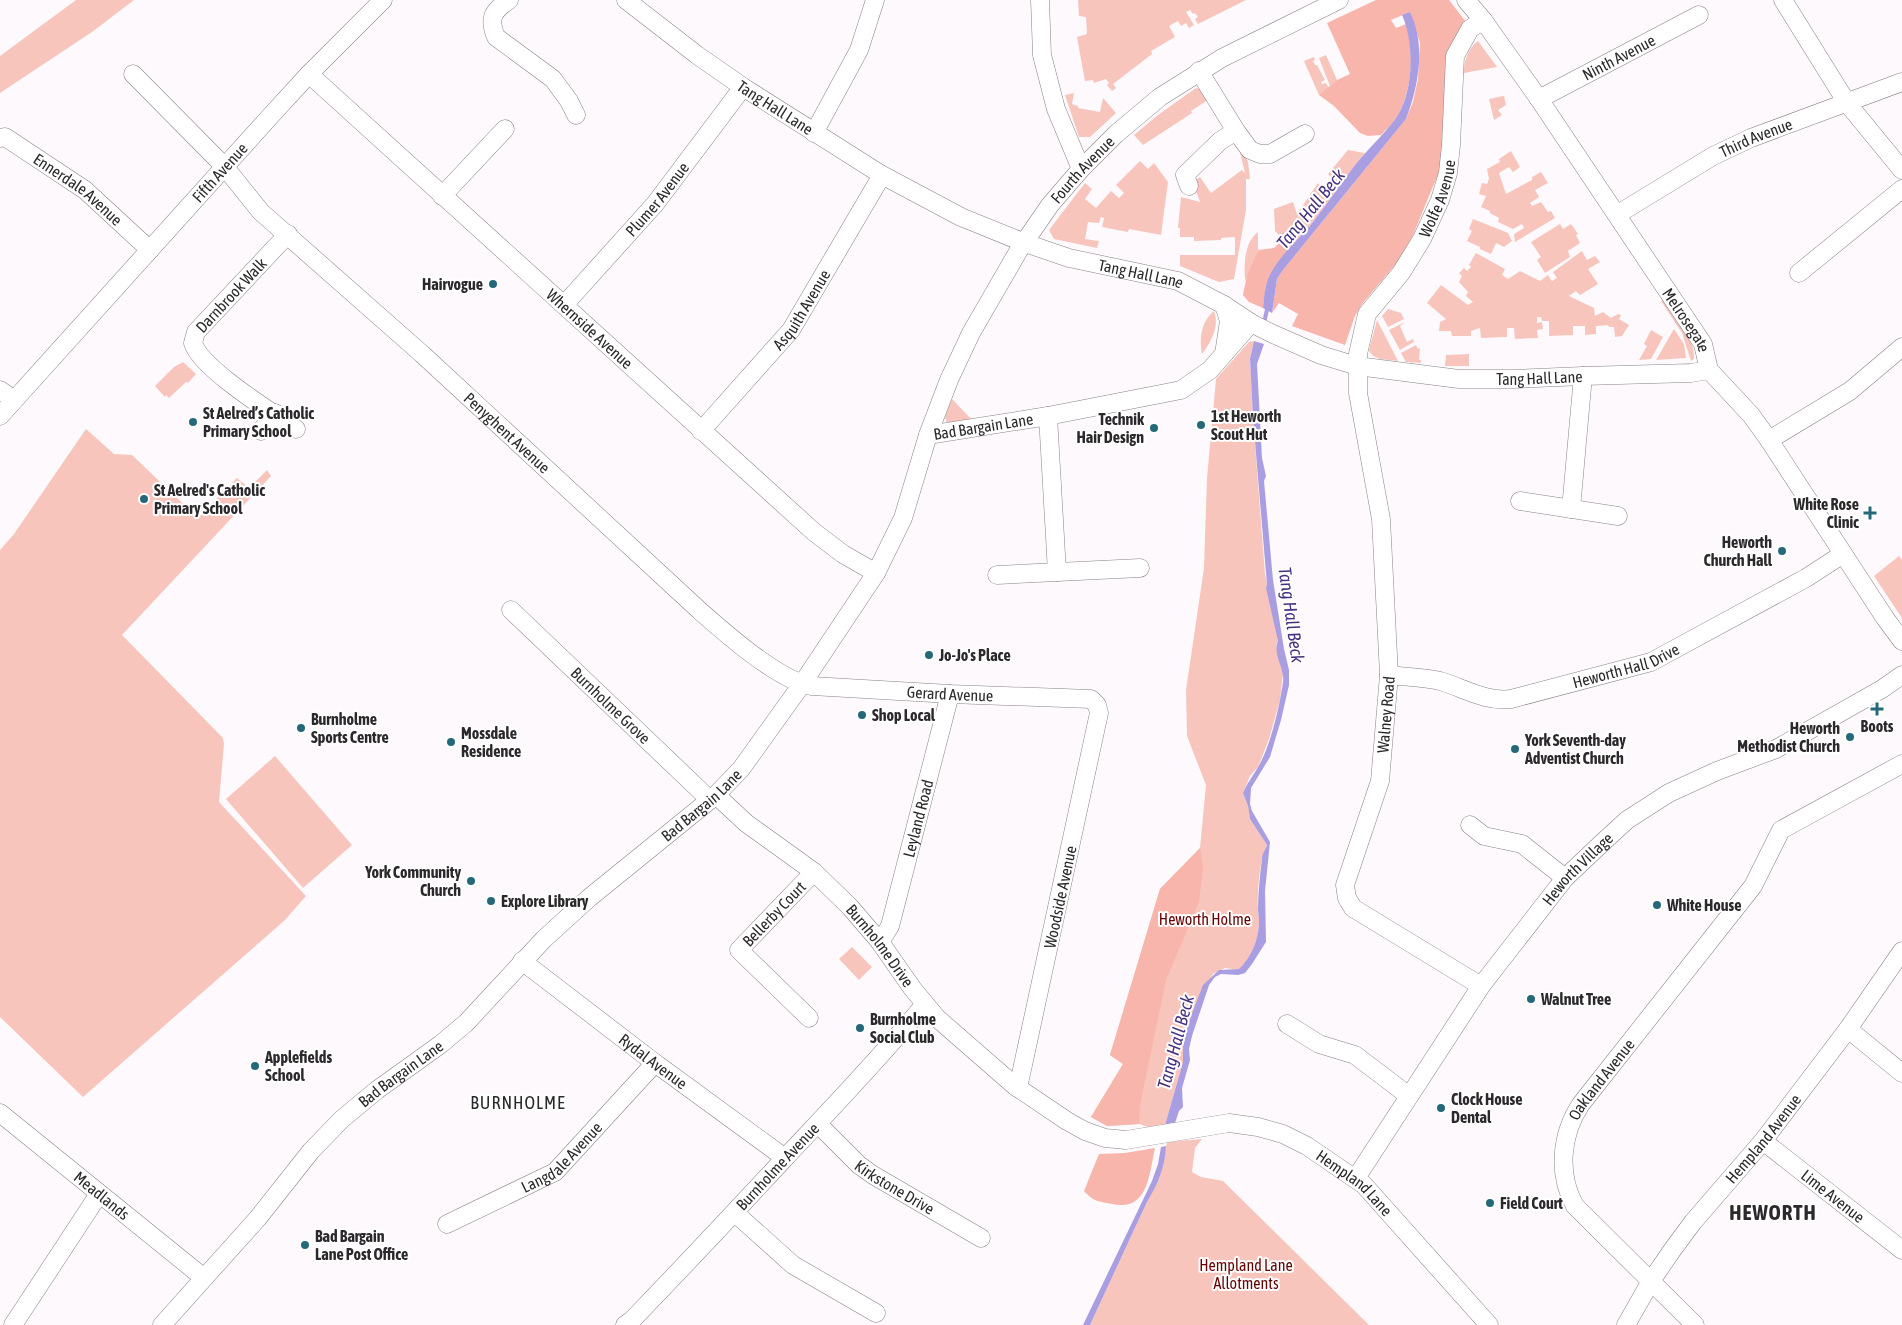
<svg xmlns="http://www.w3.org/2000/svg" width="1902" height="1325" viewBox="0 0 1902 1325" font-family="'Asap Condensed',sans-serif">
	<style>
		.green { fill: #f8c5bd }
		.forest { fill: #f8b5ab }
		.water { fill: #aa9ee3 }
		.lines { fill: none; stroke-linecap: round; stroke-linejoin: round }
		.stream { stroke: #aa9ee3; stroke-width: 4 }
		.minor-casing { stroke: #888386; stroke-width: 19 }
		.minor { stroke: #fff; stroke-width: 18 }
		.poi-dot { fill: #25687a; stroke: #fff; stroke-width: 2 }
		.labels { text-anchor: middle; stroke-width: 4; stroke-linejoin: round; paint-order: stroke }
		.street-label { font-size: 16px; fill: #2b292b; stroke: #fff }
		.poi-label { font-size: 16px; font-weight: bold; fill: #2b292b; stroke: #fff; text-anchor: start }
		.park-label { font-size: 16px; fill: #660203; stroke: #fff }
		.water-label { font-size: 18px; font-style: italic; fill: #473181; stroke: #fff }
		.neighbourhood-label { font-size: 18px; letter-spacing: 1px; fill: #2b292b; stroke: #fff }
		.district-label { font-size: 21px; font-weight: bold; letter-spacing: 1px; fill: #2b292b; stroke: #fff }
	</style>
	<rect width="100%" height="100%" fill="#fef9fc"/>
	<!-- green -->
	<g class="green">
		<path d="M76,0H134L92,32L0,93V56Z"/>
		<path d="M1078,0H1246L1198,24L1195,19L1198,17L1195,13L1193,14L1190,10L1186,12L1194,25L1189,28L1186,23L1181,26L1178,21L1169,26L1175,37L1151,51L1152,54L1113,84L1116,88L1112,91L1107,85L1109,83L1106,79L1094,83L1093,80L1085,81L1077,37L1087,34L1086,17L1079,16Z"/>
		<path d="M1478,41L1497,67L1464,73C1463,62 1469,47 1478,41Z"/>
		<path d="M1326,55L1337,80L1330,86L1319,58Z"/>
		<path d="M1314,57L1315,60L1313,61L1315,65H1317L1325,80L1321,82L1322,84L1326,83L1329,88L1319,95L1304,61Z"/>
		<path d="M1196,88L1201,89L1208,100L1191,111L1192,113L1143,145L1134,135L1158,115Z"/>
		<path d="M1074,93L1072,104L1078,106V108L1100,112L1103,98L1116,113L1090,137H1079L1065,95Z"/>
		<path d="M1503,96H1504L1506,105L1498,110L1502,115L1494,120L1489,99Z"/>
		<path d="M1348,150L1365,153L1313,222L1291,247L1275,231L1274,209L1293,202L1297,214L1318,183L1324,191L1334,181L1328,174Z"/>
		<path d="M1511,151L1520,167L1513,172L1509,167L1499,173L1506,194L1532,180V177L1541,172L1548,183L1535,190L1539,197L1530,203L1532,206L1541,202L1548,212L1551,211L1555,218L1515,242L1514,234L1524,228L1522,224L1513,229L1498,222L1499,218L1490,213V211L1481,207L1486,196L1479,194L1482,183L1487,184L1489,179L1487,169L1500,162L1499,159Z"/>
		<path d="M1240,152L1248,161L1250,179H1246V210L1234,279L1219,282L1180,266V255H1235V237L1221,238V240L1194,241V237H1180V228H1178L1181,197L1200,202L1193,182L1200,177L1211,193L1242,170L1245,173Z"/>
		<path d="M1140,161L1148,169L1154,163L1168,182L1161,235L1129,229L1128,232L1102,227L1104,218L1101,217L1099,223L1088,222L1085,239L1099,241L1097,248L1054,239L1049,230L1085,183L1092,189L1085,199L1096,208L1111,191L1119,198L1124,193L1116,185Z"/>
		<path d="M1473,219L1508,233L1512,241L1504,247L1474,232L1496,243L1491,254L1480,249V247L1467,241L1472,231L1469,229Z"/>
		<path d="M1560,224L1563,229L1571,224L1578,234L1576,235L1580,243L1568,251L1570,257L1545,273L1537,260L1541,257L1531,242Z"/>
		<path d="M1258,232V250L1245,281C1244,265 1244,242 1258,232Z"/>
		<path d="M1582,251L1587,260L1595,256L1600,262L1588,269L1598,284L1580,295L1576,291L1569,296L1594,308L1595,316L1603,312L1611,318L1618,314L1621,315L1619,319L1629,325L1622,336L1615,337L1614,327H1609L1608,325L1596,326V334L1585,335V326H1573V335L1549,336V321H1542L1541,317H1537V323L1542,322L1543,329L1537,330L1538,338L1515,339L1514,328H1507V337H1505L1481,338L1480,328L1471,331V336H1452L1451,331H1439L1440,322L1446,319L1427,303L1441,285L1468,305L1473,302L1466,296L1468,292L1459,282L1462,276L1459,273L1464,268L1467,271L1471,267L1469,265L1476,253L1505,269L1502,275L1508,279L1520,271L1540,281L1548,275L1552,281L1557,278L1553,272Z"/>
		<path d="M1665,299C1675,314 1696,341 1694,359L1691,361L1682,333L1661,301Z"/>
		<path d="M1388,309L1401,313L1404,319L1388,327L1382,316Z"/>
		<path d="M1214,311C1220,326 1211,342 1202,354C1199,338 1201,322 1214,311Z"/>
		<path d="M1377,320L1398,361C1387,359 1373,361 1369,350Z"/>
		<path d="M1405,322L1400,326L1407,342L1413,339L1414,342L1400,350L1389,330Z"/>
		<path d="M1674,329L1684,344L1686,358L1656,360Z"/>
		<path d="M1651,330L1663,337L1651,359L1639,360L1647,346L1644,344Z"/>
		<path d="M1254,341L1250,359L1253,418L1265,574L1278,641L1276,645L1283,673L1280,700L1269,739L1258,767L1250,776L1243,793L1248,806L1250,819L1267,845C1267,851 1263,854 1262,859C1259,875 1257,893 1258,909C1258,913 1259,917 1259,921C1259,939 1252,957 1239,970L1225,968L1213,974L1194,1011L1185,1031L1183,1045V1062L1165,1125L1148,1127L1139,1124L1107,1126L1091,1117L1123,1064L1110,1055L1160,889L1200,848L1206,785L1187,736L1186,690L1204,568L1207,478L1216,379L1249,342Z"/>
		<path d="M1416,345L1418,349L1420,348L1419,360H1421V363L1406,362L1401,353Z"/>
		<path d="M1469,354V366H1445L1446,355Z"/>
		<path d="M183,362L196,374L188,383L186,382L169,398L166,395L165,397L155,386L174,367Z"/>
		<path d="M952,399L974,422L948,426L945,417Z"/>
		<path d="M86,429L114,454L132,455L198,518L237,478L249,488L267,470L271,476L122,635L223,738L224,744L219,802L306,896L285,920L83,1097L0,1017V550L14,534Z"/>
		<path d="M1899,556L1902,560V618L1874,576Z"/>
		<path d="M275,756L352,845L303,888L226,799Z"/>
		<path d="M852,947L872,967L859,980L839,959Z"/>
		<path d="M1202,1139L1195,1148L1192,1172L1201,1177L1223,1181L1369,1325H1090L1147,1202L1160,1176L1167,1142Z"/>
	</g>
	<!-- forest -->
	<g class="forest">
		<path d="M1376,0H1449L1466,22L1451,47L1446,63V122L1439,172L1413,235L1400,259L1362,304L1355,316L1345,345L1292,326L1298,314L1279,303L1272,313L1277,279L1283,270L1406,119L1413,102L1418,79L1420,43L1410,12L1391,20L1396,28L1406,24C1415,53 1412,94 1395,120C1391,126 1385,130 1381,135L1368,136L1360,133L1334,106L1319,95L1337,80L1350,74L1327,23Z"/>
		<path d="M1283,239L1291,247L1282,257L1266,285L1263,308L1249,302L1243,295L1247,275L1258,250L1274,248Z"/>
		<path d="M1200,848L1203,868L1199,902L1166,980L1140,1105L1139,1124L1107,1126L1091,1117L1123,1064L1110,1055L1160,889Z"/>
		<path d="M1155,1148C1149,1175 1148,1212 1112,1204C1098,1201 1094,1202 1084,1191L1099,1154L1125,1153Z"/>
	</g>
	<!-- water -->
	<g class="water">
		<path d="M1410,12C1426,45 1419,85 1406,119L1283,270L1277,279L1272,313L1263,308C1264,301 1264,293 1266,286C1272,261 1298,241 1313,222C1328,203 1341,183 1356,164C1368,149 1382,136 1394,121C1414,95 1415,44 1402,15Z"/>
		<path d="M1254,341L1264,344L1257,364L1262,458L1266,476L1264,481L1273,580L1284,649L1289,670V685L1281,720L1270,757L1251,788L1250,804L1252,811L1270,842L1265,891L1266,942L1252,964L1245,973L1238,975L1221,974L1215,977L1209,985L1192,1036L1189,1049L1190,1060L1182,1088L1183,1107L1179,1111L1175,1123L1165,1125L1183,1062V1045L1188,1024L1203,985L1219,970L1239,969C1252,957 1259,938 1259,921C1259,917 1258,913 1258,909C1258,893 1260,875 1262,859C1262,853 1266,850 1267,845L1250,819L1248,806L1243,793C1247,783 1253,776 1258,767C1270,748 1280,705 1283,682C1285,669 1272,653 1278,641L1266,588L1267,585L1253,418L1250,359Z"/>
		<path d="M1166,1146C1165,1167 1158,1184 1147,1202L1090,1325H1083L1152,1181L1158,1164L1161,1147Z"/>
	</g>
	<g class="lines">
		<!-- stream -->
		<path class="stream" d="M1264,323L1268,305"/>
		<!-- minor casing -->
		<g class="minor-casing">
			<g id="minor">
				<path d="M509,0C493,11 488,18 496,37L553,79L569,101L576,115"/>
				<path id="s1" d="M626,0L697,55L743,87L882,175L961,217L1025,243L1069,258L1178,281L1224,305L1251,323L1273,334L1321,355L1357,366L1459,379H1514L1583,376L1691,373L1709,370"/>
				<path d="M1040,0L1042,55L1056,109L1081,169"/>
				<path id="s2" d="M1466,0L1483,20L1539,99L1703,344L1709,370L1751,415L1769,440L1885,618L1902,641"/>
				<path d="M1783,0L1847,103L1902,170"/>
				<path d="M1199,71L1236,131L1250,150L1260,154H1270L1305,134"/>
				<path id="s3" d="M133,74L224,166L261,212L422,354L699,610C725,633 779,681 812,686L950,694L1091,699L1097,705L1099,713L1018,1088"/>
				<path id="s4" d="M309,74L814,532L843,554L876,573"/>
				<path id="s5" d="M1539,99L1699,15"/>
				<path d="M814,133L859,50L875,0"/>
				<path id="s6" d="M0,138L5,137L85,190L150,250"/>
				<path d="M1189,186L1185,175L1220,141L1236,131"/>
				<path d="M442,196L505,129"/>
				<path id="s7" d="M1618,214L1713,156L1751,138L1902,82"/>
				<path d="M288,234L196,332L193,343C201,369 272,412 296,429"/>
				<path d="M1799,273L1902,189"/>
				<path id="s8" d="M564,305L655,204L743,87"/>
				<path d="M1224,305L1229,321L1224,354"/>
				<path d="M0,390L14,400"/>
				<path id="s9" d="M0,416L265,122L309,74L383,0"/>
				<path d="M1048,416L1057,572"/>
				<path d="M261,431L275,413"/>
				<path id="s10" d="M701,431L791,330L882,175"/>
				<path id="s11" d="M928,435L1048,416L1181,390L1210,370L1251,323"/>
				<path d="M1769,440L1850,391L1902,347"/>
				<path d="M1520,501L1618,516"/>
				<path d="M1571,509L1583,376"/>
				<path d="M997,575L1140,568"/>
				<path id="s12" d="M511,610L710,800"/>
				<path id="s13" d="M1389,675C1405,677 1424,677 1440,681C1464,688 1485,702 1511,699L1651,662L1806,578L1843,554"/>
				<path id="s14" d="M716,795L746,823L814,872L850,907L880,942L912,988L937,1018L1015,1086L1067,1121L1085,1131L1105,1138L1126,1140L1229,1123L1258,1127L1283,1134L1307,1146L1364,1185L1489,1325"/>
				<path d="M1470,825L1484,836L1522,844L1565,878"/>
				<path id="s15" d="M880,942L890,926L950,694"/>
				<path id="s16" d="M522,961L655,1063L785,1158"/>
				<path id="s17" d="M1481,986L1353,908L1347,898L1345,885L1380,781L1389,675L1381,519L1358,393V354L1367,314L1401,273L1422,239L1440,200L1448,173L1451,145L1455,56L1470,29L1483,20"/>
				<path id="s18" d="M809,1018L739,950L814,872"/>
				<path d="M1287,1024L1319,1044L1355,1055L1409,1096"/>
				<path d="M1848,1029L1902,1073"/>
				<path id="s19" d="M0,1113L204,1278"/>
				<path id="s20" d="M818,1124L859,1165L873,1175L981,1238"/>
				<path id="s21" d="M1763,1141L1902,1250"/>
				<path id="s22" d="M1356,1178L1481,986L1565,878L1602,843L1627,820L1669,793L1717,771L1776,749L1882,689L1902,675"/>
				<path d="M735,1213L793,1265L876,1313"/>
				<path id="s23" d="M447,1224L555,1172L655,1063"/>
				<path d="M13,1325L99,1194"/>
				<path id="s24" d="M162,1325L258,1218L311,1151L342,1119L377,1090L441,1044L466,1023L544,939L589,898L716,795L741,769L802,684L876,573L903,518L928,435L949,380L971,333L1019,250L1050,205L1081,169L1116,134L1160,97L1222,58L1339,0"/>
				<path id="s25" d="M625,1325L632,1320C683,1267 734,1213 784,1159C832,1108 880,1058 925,1004"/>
				<path id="s26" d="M1626,1325L1651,1281L1673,1249L1693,1222L1763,1141L1848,1029L1902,951"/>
				<path id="s27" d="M1695,1325L1575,1206C1557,1174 1561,1134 1581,1104L1753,886L1781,830L1902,764"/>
			</g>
		</g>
		<!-- minor -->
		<use href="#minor" class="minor"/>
	</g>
	<!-- markers -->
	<g class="poi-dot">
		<circle cx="493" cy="284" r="5"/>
		<circle cx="193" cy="422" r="5"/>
		<circle cx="1201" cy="425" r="5"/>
		<circle cx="1154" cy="428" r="5"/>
		<circle cx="144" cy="499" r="5"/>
		<path d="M1867.5 505.5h5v5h5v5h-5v5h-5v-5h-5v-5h5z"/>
		<circle cx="1782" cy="551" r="5"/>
		<circle cx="929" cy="655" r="5"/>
		<path d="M1874.5 701.5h5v5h5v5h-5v5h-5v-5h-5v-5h5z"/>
		<circle cx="862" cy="715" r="5"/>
		<circle cx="301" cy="728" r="5"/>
		<circle cx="1850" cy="737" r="5"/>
		<circle cx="451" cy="742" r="5"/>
		<circle cx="1515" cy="749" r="5"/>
		<circle cx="471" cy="881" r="5"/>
		<circle cx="491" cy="901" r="5"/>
		<circle cx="1657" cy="905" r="5"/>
		<circle cx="1531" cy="999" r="5"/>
		<circle cx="860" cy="1028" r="5"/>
		<circle cx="255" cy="1066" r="5"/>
		<circle cx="1441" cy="1108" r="5"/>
		<circle cx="1490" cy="1203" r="5"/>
		<circle cx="305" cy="1245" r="5"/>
	</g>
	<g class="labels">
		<!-- street labels -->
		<g class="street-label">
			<text dy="6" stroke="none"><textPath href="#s5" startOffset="90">Ninth Avenue</textPath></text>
			<text dy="6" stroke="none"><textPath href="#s1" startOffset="184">Tang Hall Lane</textPath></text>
			<text dy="6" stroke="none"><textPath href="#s7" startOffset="158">Third Avenue</textPath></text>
			<text dy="6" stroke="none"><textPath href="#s24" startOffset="1501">Fourth Avenue</textPath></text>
			<text dy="6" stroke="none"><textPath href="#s9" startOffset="328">Fifth Avenue</textPath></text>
			<text dy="6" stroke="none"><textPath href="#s6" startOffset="95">Ennerdale Avenue</textPath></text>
			<text dy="6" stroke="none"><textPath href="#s17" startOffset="892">Wolfe Avenue</textPath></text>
			<text dy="6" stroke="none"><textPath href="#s8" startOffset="141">Plumer Avenue</textPath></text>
			<text dy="6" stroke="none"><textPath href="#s1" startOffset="589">Tang Hall Lane</textPath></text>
			<text transform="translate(231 295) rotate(-47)" y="6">Darnbrook Walk</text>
			<text dy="6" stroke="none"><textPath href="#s10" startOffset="158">Asquith Avenue</textPath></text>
			<text dy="6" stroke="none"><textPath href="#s2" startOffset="389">Melrosegate</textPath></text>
			<text dy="6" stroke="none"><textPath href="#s4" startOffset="379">Whernside Avenue</textPath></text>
			<text dy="6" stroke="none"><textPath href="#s1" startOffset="1009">Tang Hall Lane</textPath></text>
			<text dy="6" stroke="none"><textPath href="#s11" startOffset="56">Bad Bargain Lane</textPath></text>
			<text dy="6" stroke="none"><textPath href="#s3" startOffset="519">Penyghent Avenue</textPath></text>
			<text dy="6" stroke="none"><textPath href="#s13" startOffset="245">Heworth Hall Drive</textPath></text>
			<text dy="6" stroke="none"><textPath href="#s3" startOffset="1056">Gerard Avenue</textPath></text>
			<text dy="6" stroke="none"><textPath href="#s12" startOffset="138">Burnholme Grove</textPath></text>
			<text dy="6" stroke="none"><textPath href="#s17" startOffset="351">Walney Road</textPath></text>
			<text dy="6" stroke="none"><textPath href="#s24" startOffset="752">Bad Bargain Lane</textPath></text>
			<text dy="6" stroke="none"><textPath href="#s15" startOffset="130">Leyland Road</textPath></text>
			<text dy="6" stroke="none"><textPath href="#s22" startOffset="381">Heworth Village</textPath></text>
			<text transform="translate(1060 897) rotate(-78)" y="6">Woodside Avenue</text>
			<text dy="6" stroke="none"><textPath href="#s18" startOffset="148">Bellerby Court</textPath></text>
			<text dy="6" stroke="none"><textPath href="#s14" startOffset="224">Burnholme Drive</textPath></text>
			<text dy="6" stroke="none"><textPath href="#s16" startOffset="165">Rydal Avenue</textPath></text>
			<text dy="6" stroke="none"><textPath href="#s24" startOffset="348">Bad Bargain Lane</textPath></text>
			<text dy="6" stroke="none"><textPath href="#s27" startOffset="308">Oakland Avenue</textPath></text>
			<text dy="6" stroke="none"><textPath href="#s26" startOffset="232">Hempland Avenue</textPath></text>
			<text dy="6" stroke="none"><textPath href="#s23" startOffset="134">Langdale Avenue</textPath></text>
			<text dy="6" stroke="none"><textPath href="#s25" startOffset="220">Burnholme Avenue</textPath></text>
			<text dy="6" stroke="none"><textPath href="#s14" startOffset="792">Hempland Lane</textPath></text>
			<text dy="6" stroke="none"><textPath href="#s20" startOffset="100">Kirkstone Drive</textPath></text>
			<text dy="6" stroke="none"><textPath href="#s19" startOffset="131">Meadlands</textPath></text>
			<text dy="6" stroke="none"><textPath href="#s21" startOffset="89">Lime Avenue</textPath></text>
		</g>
		<!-- poi labels -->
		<g class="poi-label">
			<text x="483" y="290" text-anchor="end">Hairvogue</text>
			<text x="203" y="419">St Aelred’s Catholic<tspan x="203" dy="18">Primary School</tspan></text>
			<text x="1211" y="422">1st Heworth<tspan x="1211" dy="18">Scout Hut</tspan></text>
			<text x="1144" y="425" text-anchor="end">Technik<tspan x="1144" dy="18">Hair Design</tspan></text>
			<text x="154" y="496">St Aelred's Catholic<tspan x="154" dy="18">Primary School</tspan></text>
			<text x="1859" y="510" text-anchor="end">White Rose<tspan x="1859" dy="18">Clinic</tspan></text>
			<text x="1772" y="548" text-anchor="end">Heworth<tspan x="1772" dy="18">Church Hall</tspan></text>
			<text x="939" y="661">Jo-Jo's Place</text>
			<text x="872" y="721">Shop Local</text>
			<text x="311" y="725">Burnholme<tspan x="311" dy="18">Sports Centre</tspan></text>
			<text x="1877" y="732" text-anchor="middle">Boots</text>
			<text x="1840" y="734" text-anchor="end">Heworth<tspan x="1840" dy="18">Methodist Church</tspan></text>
			<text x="461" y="739">Mossdale<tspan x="461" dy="18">Residence</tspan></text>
			<text x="1525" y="746">York Seventh-day<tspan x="1525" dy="18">Adventist Church</tspan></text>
			<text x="461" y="878" text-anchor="end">York Community<tspan x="461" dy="18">Church</tspan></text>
			<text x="501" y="907">Explore Library</text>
			<text x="1667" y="911">White House</text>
			<text x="1541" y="1005">Walnut Tree</text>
			<text x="870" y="1025">Burnholme<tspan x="870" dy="18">Social Club</tspan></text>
			<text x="265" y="1063">Applefields<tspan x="265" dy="18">School</tspan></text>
			<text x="1451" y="1105">Clock House<tspan x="1451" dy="18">Dental</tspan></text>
			<text x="1500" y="1209">Field Court</text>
			<text x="315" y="1242">Bad Bargain<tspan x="315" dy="18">Lane Post Office</tspan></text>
		</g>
		<!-- park labels -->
		<g class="park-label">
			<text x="1205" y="925">Heworth Holme</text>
			<text x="1246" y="1271">Hempland Lane<tspan x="1246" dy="18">Allotments</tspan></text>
		</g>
		<!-- water labels -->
		<g class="water-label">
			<text transform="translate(1311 209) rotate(-51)" y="6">Tang Hall Beck</text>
			<text transform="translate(1291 615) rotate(82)" y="6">Tang Hall Beck</text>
			<text transform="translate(1176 1042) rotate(-75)" y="6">Tang Hall Beck</text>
		</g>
		<!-- neighbourhood labels -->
		<g class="neighbourhood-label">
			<text x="518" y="1109">BURNHOLME</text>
		</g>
		<!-- district labels -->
		<g class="district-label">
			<text x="1773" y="1220">HEWORTH</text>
		</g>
	</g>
</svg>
